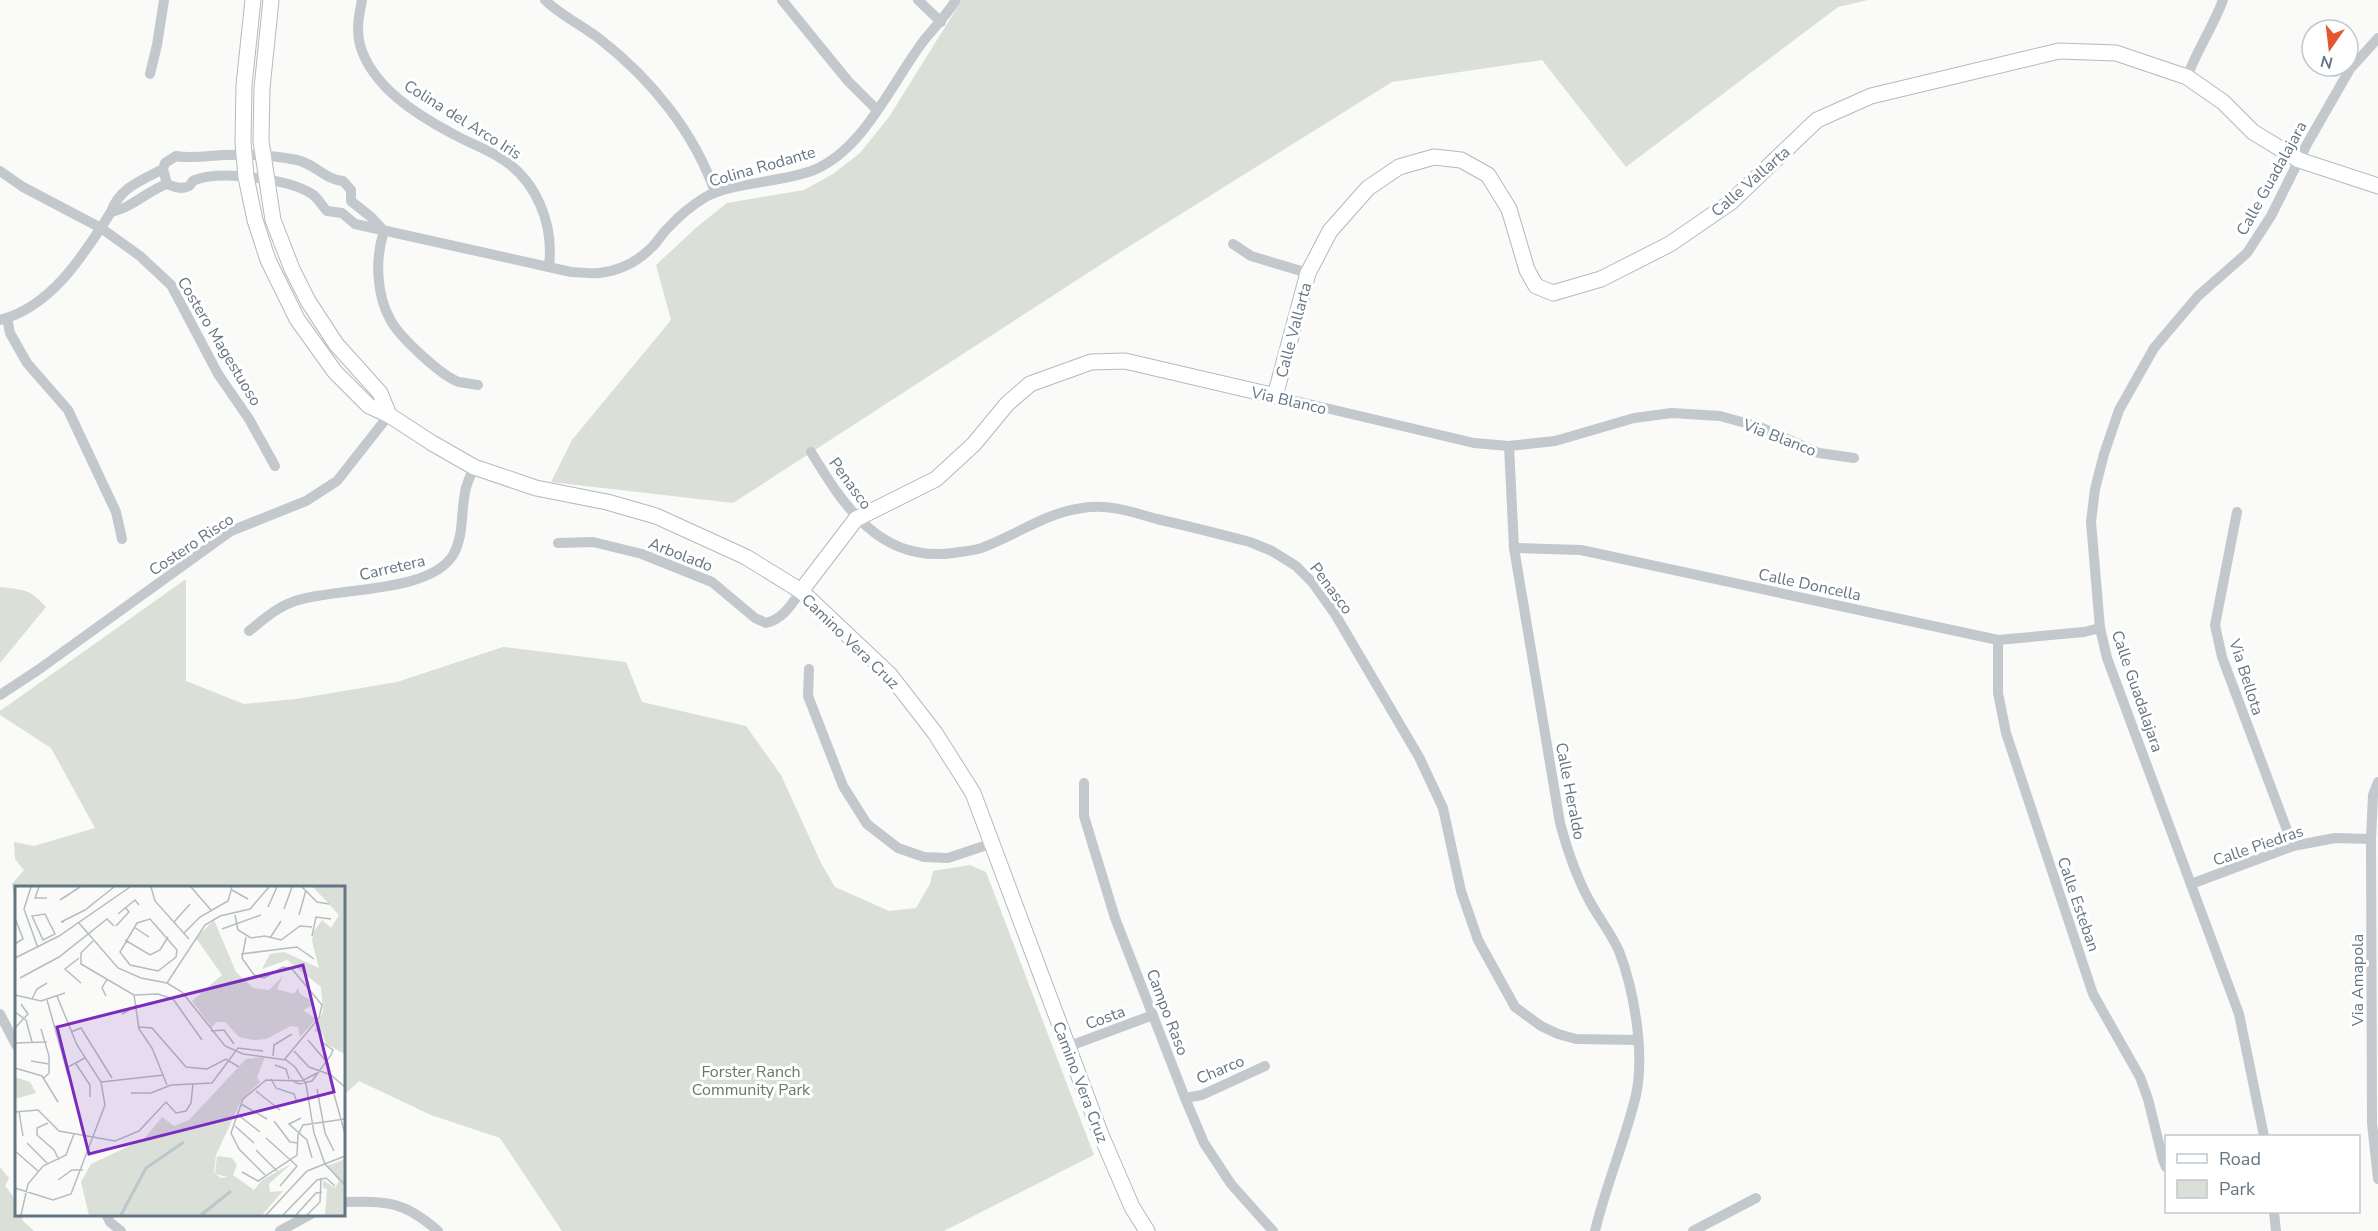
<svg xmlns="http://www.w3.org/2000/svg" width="2378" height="1231" viewBox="0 0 2378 1231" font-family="'Nunito Sans',sans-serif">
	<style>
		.green { fill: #dadfd7 }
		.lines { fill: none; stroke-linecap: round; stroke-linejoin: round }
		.secondary-casing { stroke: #b3babf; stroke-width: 17 }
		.street { stroke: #c3c8cc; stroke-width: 10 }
		.secondary { stroke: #fff; stroke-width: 15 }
		.labels { text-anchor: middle; stroke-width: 6; stroke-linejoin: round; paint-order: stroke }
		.street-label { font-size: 16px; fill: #657683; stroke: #fff }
		.park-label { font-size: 16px; fill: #687a64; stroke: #fff }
		.inset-river { fill: none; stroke: #bbc7cb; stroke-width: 3 }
		.inset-road { fill: none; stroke: #b5bdc2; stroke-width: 1.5 }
		.view { fill: #7b2cbf; fill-opacity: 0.15; stroke: #7b2cbf; stroke-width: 3 }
		.inset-edge { fill: none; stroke: #657683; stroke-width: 3 }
	</style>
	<rect width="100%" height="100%" fill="#fafaf8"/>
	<!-- green -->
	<g class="green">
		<path d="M962,0H1868L1838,7L1626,167L1542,60L1392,82L1117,254L733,503L551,482L572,440L671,320L656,265L698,226L727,203L804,190L833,174L860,153L889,117Z"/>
		<path d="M186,579V681L244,704L296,699L397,682L503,647L626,662L642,702L746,726L781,775L821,863L835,887L889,911L916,908L930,884L933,871L970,865L986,872L1094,1155L944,1231H562L500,1138L431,1115L359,1081L344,1095V888H16V896H14L12,884L24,870L15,859L14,842L34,846L95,828L51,748L0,715V711Z"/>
		<path d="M0,587C23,590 29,588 46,607L0,663Z"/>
		<path d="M0,1167L9,1178L5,1186L16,1200V1214L24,1215L22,1220L34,1231H0Z"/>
	</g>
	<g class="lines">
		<!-- secondary casing -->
		<g class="secondary-casing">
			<g id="secondary">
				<path d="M253,0L244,85L243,142L246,177L255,220L268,260L297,319L335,372L369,406L389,415L432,443L474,467L536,488L607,502L656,516L746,557L801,591L890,675L935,733L973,793L1101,1135L1132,1207L1147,1231"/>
				<path d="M271,0L262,88L261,141L273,220L292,269L308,301L336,344L380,393L389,415"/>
				<path d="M801,591L856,519L936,479L974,444L1007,404L1030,384L1091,362L1125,361L1275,396L1308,273L1330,231L1368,188L1399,167L1434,157L1461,160L1488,175L1509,209L1527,270L1536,286L1553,293L1601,279L1670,244L1731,202L1817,120L1871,96L2059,51L2116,53L2187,77L2223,102L2253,132L2299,160L2378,186"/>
			</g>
		</g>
		<!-- street -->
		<g class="street">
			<path d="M362,0C359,15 356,30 360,45C372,87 417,115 453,134C469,143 487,149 502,159C537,181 554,225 549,266"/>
			<path d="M545,0C561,16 584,26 601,40C651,79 694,132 715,192"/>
			<path d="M782,0L848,81L877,110"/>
			<path d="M918,0L941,22"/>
			<path d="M150,74L157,45L164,0"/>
			<path d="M2187,77C2197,50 2213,27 2223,0"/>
			<path d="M0,171L23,187L101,228L140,256L171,285L218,374L249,419L275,466"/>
			<path d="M167,184L163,169L165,163L176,156C192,159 206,156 223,155C247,154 274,155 297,160C315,164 326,180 343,181L351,190V201L371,217L384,231"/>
			<path d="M111,212C132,208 147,191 167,184C174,187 182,190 189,186C193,183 190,182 195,180C221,170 289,179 312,194C318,198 322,206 327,211L342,213L355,224L571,272C580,272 590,274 599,273C618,271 637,262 651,248C658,242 662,233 669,227C679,216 691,206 704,198C731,182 781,183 814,170C865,149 893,80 925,39C936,26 947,14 956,0"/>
			<path d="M384,231C375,258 376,295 391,321C400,337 441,376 459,382C465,383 472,384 478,385"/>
			<path d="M1233,244L1251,256L1308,273"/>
			<path d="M7,318L10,333L27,363L68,410L116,512L122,539"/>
			<path d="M0,320C52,307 84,254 111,212C119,188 142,180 163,169"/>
			<path d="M1275,396L1474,443L1509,446L1555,441L1634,418L1672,413L1720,416L1760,427L1819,453L1854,458"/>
			<path d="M1509,446L1514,548L1560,823C1567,849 1576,876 1589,900C1598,917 1611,933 1619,951C1634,990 1645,1053 1636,1095C1625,1141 1606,1185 1595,1231"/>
			<path d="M811,452C844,506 880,563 953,553C963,551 975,551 984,547C1023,532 1047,511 1090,507C1113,505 1135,513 1157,519C1188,526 1219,534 1250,542L1272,551L1296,566L1313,583L1335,614L1419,757L1443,808L1461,891L1478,940L1515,1007L1541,1026L1558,1034L1576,1039L1637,1040"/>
			<path d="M2237,512L2215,625L2222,657L2293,846"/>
			<path d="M558,543L593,542L642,554L712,582L755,618L766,623C783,619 791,605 801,591"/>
			<path d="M1514,548L1581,550L1998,640L2084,632L2100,628"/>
			<path d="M249,631C264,619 277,607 295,601C336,587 429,594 453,555C465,534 460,511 466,488C468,481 471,474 474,467"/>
			<path d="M1998,640V693L2006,733L2093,994L2140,1077L2148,1099L2163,1160L2166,1167"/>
			<path d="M809,669L808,696L843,786L867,824L898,848L924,857L948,858L993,843"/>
			<path d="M0,695L38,670L231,531L306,501L337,481L389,415"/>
			<path d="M2378,782L2373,795L2371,839L2372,1123L2378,1179"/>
			<path d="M1084,783V816L1115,918L1185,1098L1204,1143L1231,1184L1273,1231"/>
			<path d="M2191,884L2293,846L2335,838L2371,839"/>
			<path d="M0,1014L16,1045"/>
			<path d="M1067,1047L1153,1015"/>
			<path d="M1185,1098L1202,1095L1265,1066"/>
			<path d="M2264,1136L2239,1014L2107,658L2100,628L2091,522L2095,489L2104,454L2119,410L2154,348L2198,296L2247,253L2271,216L2307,144L2350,69L2378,38"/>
			<path d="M344,1202C387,1201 404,1201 438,1231"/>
			<path d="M2274,1212L2276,1231"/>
			<path d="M106,1214L110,1222L121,1231"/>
			<path d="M280,1231L311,1214"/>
			<path d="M1693,1231L1756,1198"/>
		</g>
		<!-- secondary -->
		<use href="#secondary" class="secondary"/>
	</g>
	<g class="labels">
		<!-- street labels -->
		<g class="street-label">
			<text transform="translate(463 119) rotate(32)" y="6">Colina del Arco Iris</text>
			<text transform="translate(762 166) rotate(-16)" y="6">Colina Rodante</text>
			<text transform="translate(2271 178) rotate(-61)" y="6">Calle Guadalajara</text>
			<text transform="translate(1750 181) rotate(-41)" y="6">Calle Vallarta</text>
			<text transform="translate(1293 330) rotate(-75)" y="6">Calle Vallarta</text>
			<text transform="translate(220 341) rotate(59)" y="6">Costero Magestuoso</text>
			<text transform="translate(1289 400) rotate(13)" y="6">Via Blanco</text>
			<text transform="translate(1780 437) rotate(21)" y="6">Via Blanco</text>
			<text transform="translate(851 483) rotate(54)" y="6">Penasco</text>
			<text transform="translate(191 544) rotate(-34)" y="6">Costero Risco</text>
			<text transform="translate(681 554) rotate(21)" y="6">Arbolado</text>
			<text transform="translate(392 567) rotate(-13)" y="6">Carretera</text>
			<text transform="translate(1810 584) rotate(12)" y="6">Calle Doncella</text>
			<text transform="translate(1332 588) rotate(53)" y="6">Penasco</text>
			<text transform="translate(851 641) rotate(44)" y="6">Camino Vera Cruz</text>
			<text transform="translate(2247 677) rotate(72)" y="6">Via Bellota</text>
			<text transform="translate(2138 691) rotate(71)" y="6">Calle Guadalajara</text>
			<text transform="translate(1571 791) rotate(79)" y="6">Calle Heraldo</text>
			<text transform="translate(2258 845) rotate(-19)" y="6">Calle Piedras</text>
			<text transform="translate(2079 904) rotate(71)" y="6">Calle Esteban</text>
			<text transform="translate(2357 980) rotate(-90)" y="6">Via Amapola</text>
			<text transform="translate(1168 1012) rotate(69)" y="6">Campo Raso</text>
			<text transform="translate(1105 1017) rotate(-20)" y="6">Costa</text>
			<text transform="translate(1220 1069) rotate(-23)" y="6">Charco</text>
			<text transform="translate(1081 1082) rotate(69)" y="6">Camino Vera Cruz</text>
		</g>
		<!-- park labels -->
		<g class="park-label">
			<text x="751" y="1077">Forster Ranch<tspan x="751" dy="18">Community Park</tspan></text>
		</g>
	</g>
	<!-- overview -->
	<g transform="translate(15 886)">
		<rect width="330" height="330" fill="#fafaf8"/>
		<path d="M298,1H330V168L311,158L307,147L299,145L308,125L306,101L272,74L247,83L255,68L269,66L304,82L297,55L299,45L307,34L316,42L324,29ZM199,34L221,86L238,102L254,104L268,90L262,103L279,108L283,102L285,108L294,113L296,120L288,124L301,133L285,151L283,141L276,140L251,153L238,154L224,151L210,136H201L197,142L177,115L207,89L181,52ZM250,171L242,191L245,196L227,213L201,269L199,287L206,292L213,291L200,288L202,270L217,272L222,279L218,289L239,304L247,294L276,278L254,298L255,306L268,305L247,329H74L66,296L76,278L129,253L147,231L159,240L174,234L231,173ZM0,191L15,196L21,207L0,213ZM330,273V329H310L312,303L308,302V294L320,302L324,295L312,280Z" fill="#dadfd7"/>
		<path class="inset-river" d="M106,329L131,282L169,256M186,329L216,305"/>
		<path class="inset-road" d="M16,1L9,23L23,62M24,1L20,12H32M136,1L140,15L174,53M176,1L196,24M287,1L302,16L314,18M217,4L233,13M45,14L65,1M253,21L262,1M269,23L277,1M30,28L40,48L28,54L17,30ZM103,28L120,14L124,19M220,29L223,44L236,52L250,50L266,54L285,40L297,41M284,29L291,4M0,32L8,53L0,58M135,33L162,64L161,71L143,85L115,79L105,66L122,37ZM49,36H46L70,24L99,1M159,36L175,18M64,37L103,82L126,92L152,97L167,106L210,160L228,168L271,174L280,181L291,198L299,247L310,278L330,299M101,40L114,26L110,21M119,41L134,51M207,43L246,29M169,47L185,31L213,15L217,1M297,50L301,31L316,33M231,51L227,72L239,89L249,92L268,81L277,83L307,119L304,132L269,174M255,52L266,35M110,54L135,69L145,64L153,51M78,55L66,67V78L119,109L124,143L137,162L152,199M226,68L282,61L299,73M0,72L44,50L115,1M64,72L50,83L66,97M5,92L44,71L92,33L99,40M152,97L190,39L205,30L235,23L254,1M0,109L26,115L50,107M119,109L143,108L158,113L187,154M91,110L87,102L92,93M17,113L22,103L32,97M32,114L53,189M0,126L11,134L17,156M107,128L123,119M124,141L137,142L171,181L192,183L211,173L224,181M0,142L13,128L6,118M26,143L34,170V187L29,192M196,145L209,144L219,158M56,146L66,142L97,192M293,154L310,174M0,157L32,156M279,165L294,181L316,189L330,201M258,170L259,159L277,148M16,175L34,178M61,178L75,199V211M260,179L271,183L274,193M53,181L70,172M0,182L27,190L43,216M256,193L261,202L279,208L282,216M276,194L284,198L297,195L316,169L318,164L307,156L306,148M86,196L149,189M302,203L310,247L319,265M241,205L265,224M116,207H136L156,199L197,197L223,162L248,165M319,208L330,248M226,218L252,233M0,226L23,224L44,245L100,255L124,245L151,216L161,227L171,225L176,217L178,198M4,226L8,250M222,228L245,246M286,232L274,238L292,254L297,272M259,235L275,256L283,257M33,237L22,242V249L39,264L44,274M220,240L239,257M251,252L282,280L265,300M12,257L33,278M241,264L262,285M0,265L23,285M227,286L243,295L282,269L283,249L288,239L330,233M250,289L224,263L216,247L228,213L251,194L287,195L302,187M43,294L57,284H68M0,302L38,314L56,308L90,219L86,196L62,159L42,110M6,329L13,298L28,280L51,269L59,248M251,329L292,285L330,270M268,329L302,294L311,292L320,300M281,329L301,307L307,306M292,329L305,316L306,292"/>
		<path class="view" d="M288,79L319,206L74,268L42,141Z"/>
		<rect width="330" height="330" class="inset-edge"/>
	</g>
	<!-- legend -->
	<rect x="2165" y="1135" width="195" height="78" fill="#ffffff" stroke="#c1c8cd" stroke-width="1.5"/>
	<rect x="2177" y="1154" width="30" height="9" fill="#ffffff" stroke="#c1c8cd" stroke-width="1.5"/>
	<text x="2219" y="1165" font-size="18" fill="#657683">Road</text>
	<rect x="2177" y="1180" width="30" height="18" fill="#dadfd7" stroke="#c1c8cd" stroke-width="1.5"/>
	<text x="2219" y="1195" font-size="18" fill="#657683">Park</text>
	<!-- north arrow -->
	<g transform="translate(2330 48) rotate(194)"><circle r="28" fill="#ffffff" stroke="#c1c8cd" stroke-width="1.5"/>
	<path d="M0-4.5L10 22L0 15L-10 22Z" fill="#e4572e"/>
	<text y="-9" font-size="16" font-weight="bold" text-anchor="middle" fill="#657683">N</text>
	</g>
</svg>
